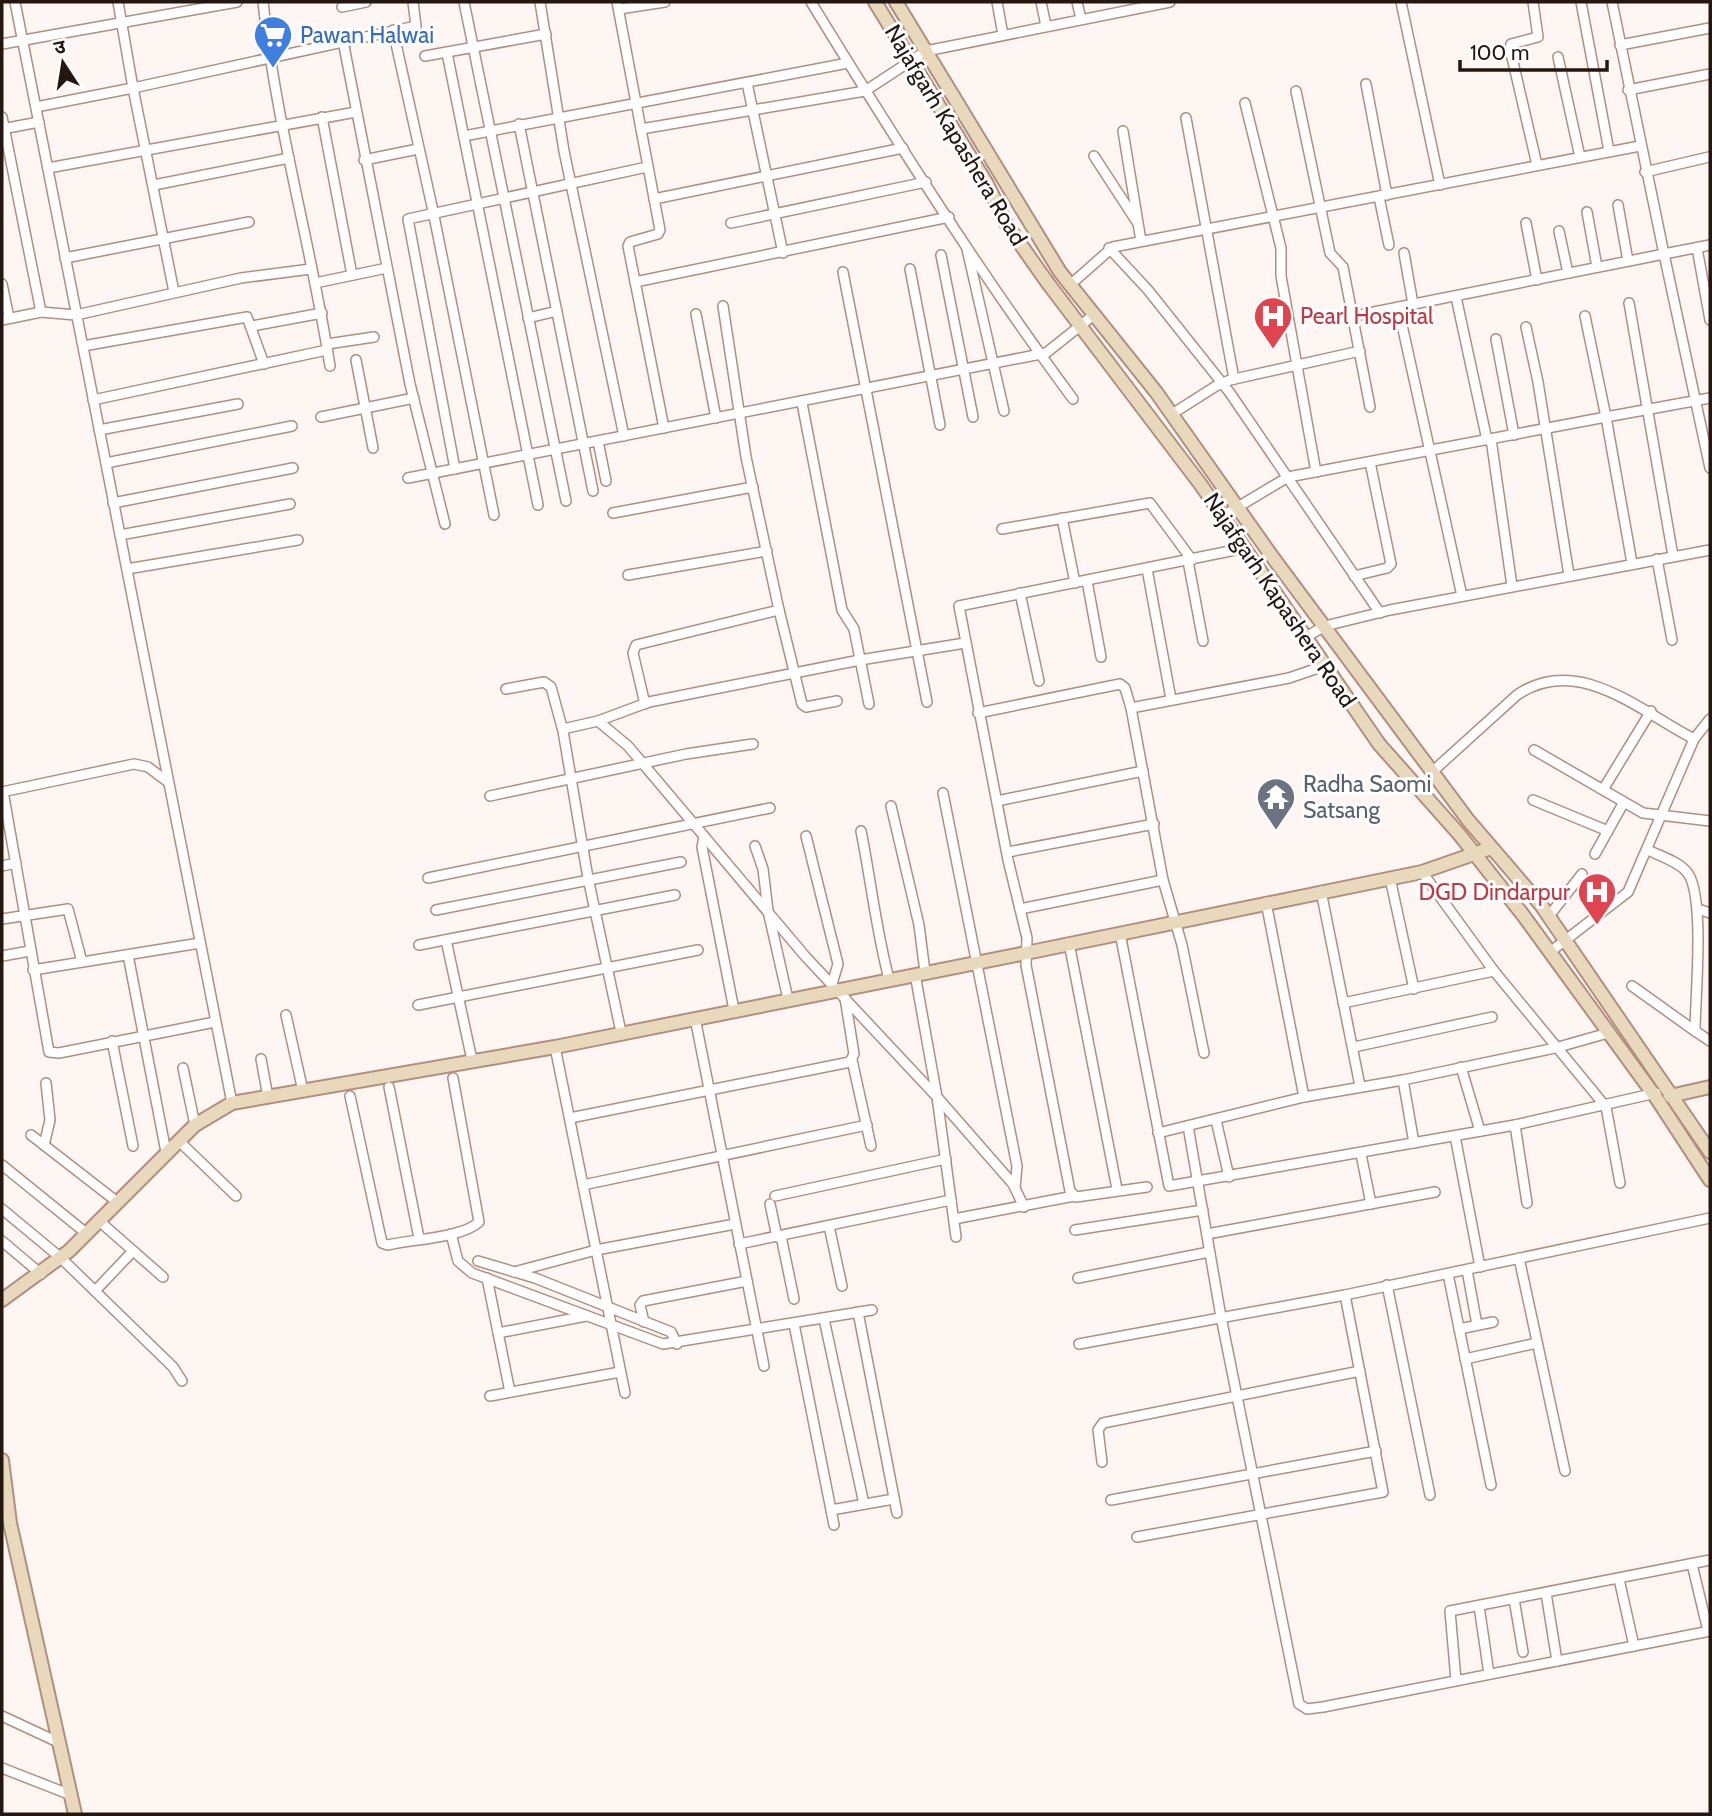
<svg xmlns="http://www.w3.org/2000/svg" width="1712" height="1816" viewBox="0 0 1712 1816" font-family="Cabin,'Noto Sans Devanagari',sans-serif">
	<style>
		.lines { fill: none; stroke-linecap: round; stroke-linejoin: round }
		.street-casing { stroke: #b28e80; stroke-width: 12 }
		.secondary-casing { stroke: #b28e80; stroke-width: 16 }
		.street { stroke: #fff; stroke-width: 9 }
		.secondary { stroke: #e9d9bc; stroke-width: 12 }
		.labels { text-anchor: middle; stroke-width: 6; stroke-linejoin: round; paint-order: stroke }
		.shop-label { font-size: 23px; fill: #366cbe; stroke: #fff; text-anchor: start }
		.street-label { font-size: 23px; fill: #241712; stroke: #fff }
		.health-label { font-size: 23px; fill: #be3a42; stroke: #fff; text-anchor: start }
		.worship-label { font-size: 23px; fill: #5b616d; stroke: #fff; text-anchor: start }
	</style>
	<rect width="100%" height="100%" fill="#fef6f3"/>
	<g class="lines">
		<!-- street casing -->
		<g class="street-casing">
			<g id="street">
				<path d="M15,2L232,1103"/>
				<path d="M263,2C276,125 311,244 330,366"/>
				<path d="M464,2L566,501"/>
				<path d="M540,2L564,151L624,436"/>
				<path d="M617,2L660,230L658,234L630,242L628,246L664,428"/>
				<path d="M811,2C893,136 979,272 1073,399"/>
				<path d="M997,2L1003,35"/>
				<path d="M1041,2L1046,26"/>
				<path d="M1077,2L1081,19"/>
				<path d="M1401,2L1440,185"/>
				<path d="M1533,2L1538,37L1511,44L1510,49L1537,165"/>
				<path d="M1581,2L1609,151"/>
				<path d="M1612,2L1664,254L1710,245"/>
				<path d="M342,7L366,2"/>
				<path d="M619,9L665,2"/>
				<path d="M393,30L433,211L494,515"/>
				<path d="M343,41L410,384L445,524"/>
				<path d="M2,44L237,2"/>
				<path d="M1620,45L1710,28"/>
				<path d="M447,53L538,505"/>
				<path d="M425,56L546,34"/>
				<path d="M1558,57L1580,157"/>
				<path d="M747,83L783,253"/>
				<path d="M1366,84L1387,195"/>
				<path d="M1628,90L1710,74"/>
				<path d="M1296,91L1330,253L1343,267L1370,407"/>
				<path d="M1245,103L1281,248V276L1316,472"/>
				<path d="M36,107L133,88L118,2"/>
				<path d="M2,117L41,312"/>
				<path d="M322,117L352,275"/>
				<path d="M1186,118L1234,379"/>
				<path d="M519,124L593,491"/>
				<path d="M2,129L39,122"/>
				<path d="M641,129L865,91L926,51L1170,2"/>
				<path d="M1123,131L1141,241"/>
				<path d="M464,136L848,63"/>
				<path d="M1094,156L1137,222"/>
				<path d="M364,160L418,149"/>
				<path d="M48,168L356,112"/>
				<path d="M1645,172L1709,157"/>
				<path d="M154,185L289,158"/>
				<path d="M1379,197L1389,245"/>
				<path d="M654,199L903,148"/>
				<path d="M1618,205L1628,261"/>
				<path d="M1587,212L1597,267"/>
				<path d="M731,223L926,182"/>
				<path d="M1526,223L1537,280"/>
				<path d="M1559,231L1568,273"/>
				<path d="M1109,248L1148,290L1230,393L1380,613"/>
				<path d="M1697,248L1710,320"/>
				<path d="M967,249L1004,411"/>
				<path d="M1404,253L1413,304"/>
				<path d="M941,255L973,417"/>
				<path d="M65,258L249,222"/>
				<path d="M910,269L940,425"/>
				<path d="M843,272L927,702"/>
				<path d="M635,282L949,217"/>
				<path d="M315,283L387,268"/>
				<path d="M2,284L9,318"/>
				<path d="M1070,285L1113,247L1640,146"/>
				<path d="M174,292L133,88L416,26L413,2"/>
				<path d="M1456,297L1487,440"/>
				<path d="M1629,303L1673,556"/>
				<path d="M1398,307L1462,596"/>
				<path d="M696,314L716,418"/>
				<path d="M1354,316L1664,254L1710,468"/>
				<path d="M528,318L557,311"/>
				<path d="M2,320L41,312L76,315L241,278L311,269"/>
				<path d="M252,326L322,313"/>
				<path d="M1526,327L1538,382L1569,575"/>
				<path d="M1496,339L1514,435"/>
				<path d="M327,344L374,337"/>
				<path d="M83,346L247,317L264,364"/>
				<path d="M356,360L373,448"/>
				<path d="M93,400L327,350"/>
				<path d="M802,403L842,610L854,629L869,704"/>
				<path d="M1172,414L1216,386L1230,380L1360,351"/>
				<path d="M321,417L414,398"/>
				<path d="M99,430L238,404"/>
				<path d="M1491,439L1512,586"/>
				<path d="M598,441L606,481"/>
				<path d="M106,463L292,426"/>
				<path d="M455,469L408,219L647,167"/>
				<path d="M408,478L1046,353L1095,314"/>
				<path d="M113,503L293,468"/>
				<path d="M613,513L753,487"/>
				<path d="M1223,516L1288,477L1606,417L1585,316"/>
				<path d="M1062,518L1075,583"/>
				<path d="M1002,529L1150,503L1192,560"/>
				<path d="M120,535L290,504"/>
				<path d="M1657,559L1672,640"/>
				<path d="M1188,561L1203,641"/>
				<path d="M1632,563L1606,417L1710,398"/>
				<path d="M127,569L298,540"/>
				<path d="M1147,569L1171,699"/>
				<path d="M628,575L767,551"/>
				<path d="M1354,576L1387,568L1391,564L1370,462"/>
				<path d="M1087,581L1101,657"/>
				<path d="M1020,593L1039,681"/>
				<path d="M779,610L802,704L806,707L837,701"/>
				<path d="M1304,638L1325,626L1390,610L1710,550"/>
				<path d="M506,689L544,682L551,687L563,731L588,878L621,1032"/>
				<path d="M645,704L633,653L636,645L779,610L746,457L723,306"/>
				<path d="M978,713L1120,684L1125,688L1131,708"/>
				<path d="M598,721L628,746L805,956L937,1097L1013,1184L1024,1207"/>
				<path d="M563,729L598,721L649,702L709,690L860,660L965,643"/>
				<path d="M1534,750L1643,813L1710,821"/>
				<path d="M1432,772L1517,695C1578,653 1641,712 1694,739"/>
				<path d="M1604,788L1651,711"/>
				<path d="M2,792L134,764L148,767L168,782"/>
				<path d="M943,793L1017,1166L1015,1188"/>
				<path d="M490,796L686,754L753,744"/>
				<path d="M4,797L49,1052L59,1053L215,1022"/>
				<path d="M1533,800L1608,831"/>
				<path d="M997,801L1143,771"/>
				<path d="M891,806L919,925L925,972"/>
				<path d="M861,831C871,881 876,930 889,979"/>
				<path d="M704,836L702,847L734,1010"/>
				<path d="M806,836L838,964L832,984"/>
				<path d="M755,846L763,869L768,911L788,999"/>
				<path d="M1648,850C1660,856 1677,861 1686,871C1706,891 1695,999 1695,1031L1710,1041"/>
				<path d="M1008,852L1154,824"/>
				<path d="M1595,854L1624,802"/>
				<path d="M2,866L16,863"/>
				<path d="M428,878L770,808"/>
				<path d="M1390,878L1414,989"/>
				<path d="M1321,891L1360,1086"/>
				<path d="M1266,902L1304,1097"/>
				<path d="M1020,909L1163,880"/>
				<path d="M1698,909L1710,913"/>
				<path d="M436,910L681,862"/>
				<path d="M1549,916L1582,874"/>
				<path d="M2,919L68,909L82,962"/>
				<path d="M1120,933L1169,1186L1515,1125L1656,1093"/>
				<path d="M446,940L472,1060"/>
				<path d="M1069,943L1117,1189"/>
				<path d="M419,945L675,895"/>
				<path d="M1550,952L1628,892L1694,739L1710,719"/>
				<path d="M128,955L166,1152"/>
				<path d="M2,956L30,951"/>
				<path d="M33,970L200,943"/>
				<path d="M1494,971L1606,1107L1620,1183"/>
				<path d="M915,974L937,1097L956,1237"/>
				<path d="M1632,986L1695,1031"/>
				<path d="M1343,1003L1494,971L1422,872"/>
				<path d="M418,1005L698,950"/>
				<path d="M286,1015L303,1091"/>
				<path d="M695,1018L764,1366"/>
				<path d="M112,1041L133,1146"/>
				<path d="M555,1047L625,1393"/>
				<path d="M1354,1047L1492,1017"/>
				<path d="M1204,1053L1182,945L1163,880L1131,708L1289,678L1324,666"/>
				<path d="M261,1059L268,1097"/>
				<path d="M852,1060L871,1146"/>
				<path d="M1461,1067L1480,1131"/>
				<path d="M183,1068L195,1125"/>
				<path d="M1403,1080L1414,1143"/>
				<path d="M389,1087L419,1238"/>
				<path d="M350,1096L382,1243L388,1245C412,1239 462,1238 479,1222L453,1078"/>
				<path d="M570,1118L850,1062L854,1054L845,998"/>
				<path d="M1216,1120L1229,1177"/>
				<path d="M1515,1125L1527,1203"/>
				<path d="M1188,1126L1221,1317L1299,1704L1307,1709L1323,1707L1710,1631"/>
				<path d="M1158,1133L1304,1097L1403,1080L1555,1048L1608,1033"/>
				<path d="M31,1135L116,1201"/>
				<path d="M1455,1136L1480,1267"/>
				<path d="M180,1142L236,1196"/>
				<path d="M44,1145L50,1120L46,1083"/>
				<path d="M1361,1154L1371,1204"/>
				<path d="M2,1165L86,1233"/>
				<path d="M583,1185L867,1125"/>
				<path d="M1147,1187L1076,1197L1070,1191L1026,965L1027,938L1008,860L959,606L1245,548"/>
				<path d="M775,1196L946,1159"/>
				<path d="M770,1204L777,1237"/>
				<path d="M2,1209L61,1258L173,1367L182,1381"/>
				<path d="M954,1219L1074,1196"/>
				<path d="M98,1220L163,1277"/>
				<path d="M829,1226L842,1286"/>
				<path d="M1075,1230L1203,1210"/>
				<path d="M451,1234L458,1261L472,1273L663,1344L872,1310"/>
				<path d="M1207,1234L1435,1192"/>
				<path d="M781,1236L794,1299"/>
				<path d="M2,1241L41,1274"/>
				<path d="M739,1244L951,1200"/>
				<path d="M1519,1258L1565,1471"/>
				<path d="M478,1261L535,1278L671,1332L677,1344"/>
				<path d="M1467,1270L1477,1325"/>
				<path d="M514,1272L596,1250L735,1224"/>
				<path d="M1448,1274L1491,1485"/>
				<path d="M487,1278L510,1392"/>
				<path d="M1078,1278L1209,1252"/>
				<path d="M1387,1285L1430,1495"/>
				<path d="M95,1291L133,1251"/>
				<path d="M858,1312L897,1513"/>
				<path d="M824,1319L864,1504"/>
				<path d="M644,1322L640,1305L643,1301L747,1281"/>
				<path d="M794,1324L834,1525"/>
				<path d="M1459,1329L1493,1322"/>
				<path d="M498,1333L586,1316"/>
				<path d="M1079,1344L1345,1295L1710,1218"/>
				<path d="M1465,1359L1537,1343"/>
				<path d="M490,1396L620,1372"/>
				<path d="M1102,1462L1098,1430L1103,1423L1360,1371"/>
				<path d="M1111,1500L1376,1451"/>
				<path d="M831,1510L894,1499"/>
				<path d="M1137,1537L1383,1492L1345,1295"/>
				<path d="M1692,1564L1708,1631"/>
				<path d="M1619,1579L1634,1646"/>
				<path d="M1546,1593L1557,1661"/>
				<path d="M1514,1599L1523,1652"/>
				<path d="M1479,1606L1489,1674"/>
				<path d="M1456,1680L1450,1611L1710,1560"/>
				<path d="M2,1716L60,1743"/>
				<path d="M2,1768L71,1795"/>
			</g>
		</g>
		<!-- secondary casing -->
		<g class="secondary-casing">
			<g id="secondary">
				<path d="M875,2L987,184L1007,225L1047,282L1201,485L1379,744L1459,834L1523,915L1657,1099L1710,1180"/>
				<path d="M896,2L1060,272L1156,392L1271,555L1468,820L1541,905L1710,1152"/>
				<path d="M1670,1096L1710,1087"/>
				<path d="M2,1300L69,1251L195,1125L232,1103L555,1047L1026,953L1422,872L1491,848"/>
				<path d="M2,1460L10,1523L75,1814"/>
			</g>
		</g>
		<!-- street -->
		<use href="#street" class="street"/>
		<!-- secondary -->
		<use href="#secondary" class="secondary"/>
	</g>
	<!-- icons -->
	<defs>
		<g id="supermarket-pin" transform="scale(2.0125)"><path d="M0 17L-7.5 6A9.5 9.5 0 1 1 7.5 6Z" fill="#3f7fe0" stroke="#fff"/><path d="M-6-5.5h2.5l.6 2H6L4.5 2H-2.5L-4.4-4H-6ZM-1.5 3.2a1.3 1.3 0 1 0 .1 0ZM3 3.2a1.3 1.3 0 1 0 .1 0Z" fill="#fff"/></g>
		<g id="hospital-pin" transform="scale(2.0125)"><path d="M0 17L-7.5 6A9.5 9.5 0 1 1 7.5 6Z" fill="#e0444e" stroke="#fff"/><path d="M-5-5h3v3.5h4V-5h3V5h-3V1.5h-4V5h-3Z" fill="#fff"/></g>
		<g id="temple-pin" transform="scale(2.0125)"><path d="M0 17L-7.5 6A9.5 9.5 0 1 1 7.5 6Z" fill="#6b7280" stroke="#fff"/><path d="M0-6L5-2H3V0L6.5 2.5H4V6H1.5V3h-3V6H-4V2.5H-6.5L-3 0V-2H-5Z" fill="#fff"/></g>
	</defs>
	<g fill-rule="evenodd">
		<use href="#supermarket-pin" x="273" y="35"/>
		<use href="#hospital-pin" x="1273" y="316"/>
		<use href="#temple-pin" x="1276" y="797"/>
		<use href="#hospital-pin" x="1597" y="892"/>
	</g>
	<g class="labels">
		<!-- shop labels -->
		<g class="shop-label">
			<text x="300" y="43">Pawan Halwai</text>
		</g>
		<!-- street labels -->
		<g class="street-label">
			<text transform="translate(956 135) rotate(59)" y="8">Najafgarh Kapashera Road</text>
			<text transform="translate(1280 600) rotate(56)" y="8">Najafgarh Kapashera Road</text>
		</g>
		<!-- health labels -->
		<g class="health-label">
			<text x="1300" y="324">Pearl Hospital</text>
			<text x="1570" y="900" text-anchor="end">DGD Dindarpur</text>
		</g>
		<!-- worship labels -->
		<g class="worship-label">
			<text x="1303" y="792">Radha Saomi<tspan x="1303" dy="26">Satsang</tspan></text>
		</g>
	</g>
	<!-- border -->
	<rect width="1712" height="1816" fill="none" stroke="#241712" stroke-width="7"/>
	<!-- north arrow -->
	<g transform="translate(63 63) rotate(348)" stroke="#ffffff" stroke-width="5" paint-order="stroke">
	<path d="M0-5L12 26L0 18L-12 26Z" fill="#241712"/>
	<text y="-10" font-size="19" font-weight="bold" text-anchor="middle" fill="#241712">उ</text>
	</g>
	<!-- scale -->
	<path d="M1460 60v10h147v-10" fill="none" stroke="#241712" stroke-width="3.5"/>
	<text x="1470" y="60" font-size="21" fill="#241712" stroke="#ffffff" stroke-width="5" paint-order="stroke">100 m</text>
</svg>
